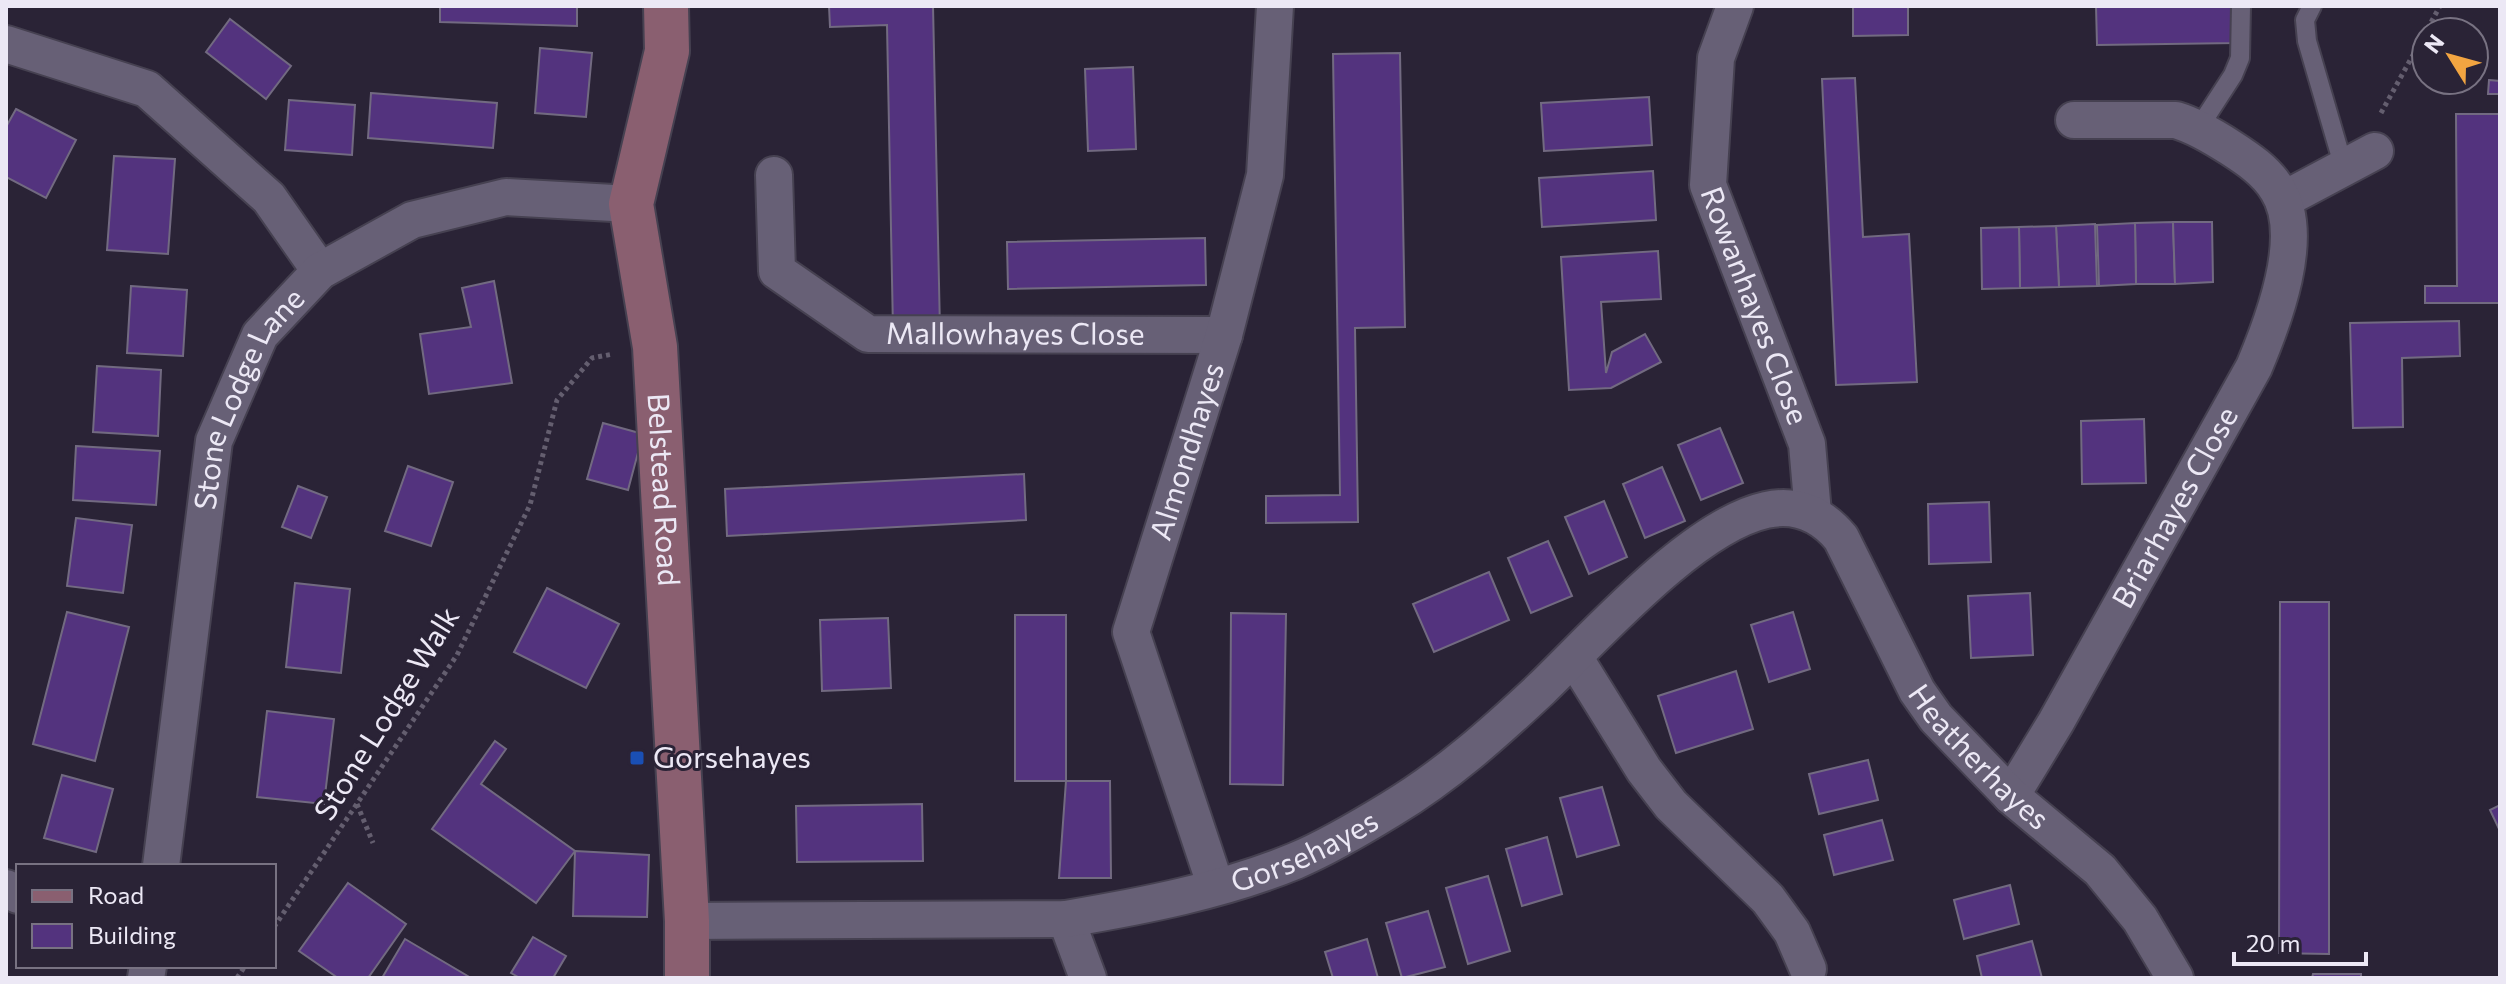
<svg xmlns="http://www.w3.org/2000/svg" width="2506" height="984" viewBox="0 0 2506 984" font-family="Commissioner,sans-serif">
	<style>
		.building { fill: #53337e; stroke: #726a81; stroke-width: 2 }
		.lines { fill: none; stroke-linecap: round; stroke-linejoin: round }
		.lane-casing { stroke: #464151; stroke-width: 22 }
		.street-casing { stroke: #464151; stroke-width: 40 }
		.secondary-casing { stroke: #464151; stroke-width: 48 }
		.path { stroke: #645e6f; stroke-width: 5; stroke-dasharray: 4 4; stroke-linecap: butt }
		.lane { stroke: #676076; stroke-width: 18 }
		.street { stroke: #676076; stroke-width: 36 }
		.secondary { stroke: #8a5f70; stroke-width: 44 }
		.transit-dot { fill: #1a4fb4; stroke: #2a2336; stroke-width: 3 }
		.labels { text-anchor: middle; stroke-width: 6; stroke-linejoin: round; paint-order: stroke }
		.street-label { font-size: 30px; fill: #ece8f5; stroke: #2a2336 }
		.poi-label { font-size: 30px; fill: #ece8f5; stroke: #2a2336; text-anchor: start }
	</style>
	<rect width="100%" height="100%" fill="#2a2336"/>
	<!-- building -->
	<g class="building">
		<path d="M440,6H577V26L440,22Z"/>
		<path d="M829,6H933L940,330H893L887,25L830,27Z"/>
		<path d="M1853,6H1908V35L1853,36Z"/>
		<path d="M2096,6H2235L2236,43L2097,45Z"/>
		<path d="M230,19L291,66L266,99L206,52Z"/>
		<path d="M540,48L592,53L586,117L535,113Z"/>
		<path d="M1400,53L1405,327L1355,328L1358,522L1266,523V496L1340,495L1333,54Z"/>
		<path d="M1133,67L1136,149L1088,151L1085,69Z"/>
		<path d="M1855,78L1863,237L1909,234L1917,382L1836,385L1822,79Z"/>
		<path d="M2489,80L2500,81V94H2488Z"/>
		<path d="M371,93L497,103L493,148L368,138Z"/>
		<path d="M1649,97L1652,145L1544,151L1541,103Z"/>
		<path d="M289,100L355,105L352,155L285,150Z"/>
		<path d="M16,109L76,140L46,198L6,177V127Z"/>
		<path d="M2456,114H2500V303H2425V286H2457Z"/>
		<path d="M114,156L175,159L168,254L107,250Z"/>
		<path d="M1653,171L1656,220L1542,227L1539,178Z"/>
		<path d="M2173,222L2175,284H2136L2135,223Z"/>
		<path d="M2173,222H2212L2213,282L2175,284Z"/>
		<path d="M2135,223L2136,284L2099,286L2097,225Z"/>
		<path d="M2095,224L2097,286L2059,287L2056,226Z"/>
		<path d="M2056,226L2059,287L2020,288L2019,227Z"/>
		<path d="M2019,227L2020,288L1982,289L1981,228Z"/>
		<path d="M1205,238L1206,285L1008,289L1007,242Z"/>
		<path d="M1658,251L1661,299L1601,302L1606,373L1612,352L1645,334L1661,362L1611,388L1569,390L1561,257Z"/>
		<path d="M494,281L512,383L429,394L420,334L471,327L462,288Z"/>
		<path d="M131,286L187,290L183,356L127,353Z"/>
		<path d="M2459,321L2460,356L2402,358L2403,427L2353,428L2350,323Z"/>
		<path d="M97,366L161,370L158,436L93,432Z"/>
		<path d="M2144,419L2146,483L2082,484L2081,421Z"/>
		<path d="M603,423L643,434L628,490L587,479Z"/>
		<path d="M1720,428L1743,483L1701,500L1678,445Z"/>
		<path d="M76,446L160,451L156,505L73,500Z"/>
		<path d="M408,466L453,482L431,546L385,531Z"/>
		<path d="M1662,467L1685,521L1645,538L1623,484Z"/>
		<path d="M1024,474L1026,520L727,536L725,489Z"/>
		<path d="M298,486L327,497L311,538L282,527Z"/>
		<path d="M1604,501L1627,557L1589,574L1565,517Z"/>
		<path d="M1989,502L1991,562L1929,564L1928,504Z"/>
		<path d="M76,518L132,525L123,593L67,586Z"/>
		<path d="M1548,541L1572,596L1531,613L1508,558Z"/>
		<path d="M1489,572L1509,620L1434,652L1413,604Z"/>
		<path d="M295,583L350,589L341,673L286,667Z"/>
		<path d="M547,588L619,624L586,688L514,652Z"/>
		<path d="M2030,593L2033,655L1971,658L1968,596Z"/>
		<path d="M2280,602H2329V954L2279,953Z"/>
		<path d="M67,612L129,627L95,761L33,744Z"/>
		<path d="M1793,612L1810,669L1769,682L1751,625Z"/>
		<path d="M1231,613L1286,614L1283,785L1230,784Z"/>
		<rect x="1015" y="615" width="51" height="166"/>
		<path d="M888,618L891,688L822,691L820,620Z"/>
		<path d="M1736,671L1753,729L1676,753L1658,696Z"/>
		<path d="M267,711L334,719L324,804L257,797Z"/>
		<path d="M495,741L506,749L481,784L575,851L536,903L432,829Z"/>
		<path d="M1868,760L1878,800L1819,814L1809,774Z"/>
		<path d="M62,775L113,789L96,852L44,838Z"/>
		<path d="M1066,781H1110L1111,878H1059Z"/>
		<path d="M1602,787L1619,845L1577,857L1560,798Z"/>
		<path d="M922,804L923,861L797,862L796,806Z"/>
		<path d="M2500,805V831L2490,810Z"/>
		<path d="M1882,820L1893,860L1834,875L1824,835Z"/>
		<path d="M1547,837L1562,894L1522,906L1506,849Z"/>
		<path d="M575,851L649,855L647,917L573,916Z"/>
		<path d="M1488,876L1510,951L1468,964L1446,888Z"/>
		<path d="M348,883L406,924L368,978H338L299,951Z"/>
		<path d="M2010,885L2019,924L1964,939L1954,900Z"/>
		<path d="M1428,911L1445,967L1402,978L1386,923Z"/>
		<path d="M533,937L566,956L553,978H520L511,973Z"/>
		<path d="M405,939L471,978H382Z"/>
		<path d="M1367,939L1378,978H1333L1325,952Z"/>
		<path d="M2032,941L2042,978H1982L1977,956Z"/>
		<path d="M2313,974H2361V978H2312Z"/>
	</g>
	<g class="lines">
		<!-- lane casing -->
		<g class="lane-casing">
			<g id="lane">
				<path d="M2312,6L2305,20L2307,41L2344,168"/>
				<path d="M2198,129L2233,75L2240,58L2241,6"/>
			</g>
		</g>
		<!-- street casing -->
		<g class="street-casing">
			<g id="street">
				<path id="s1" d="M1735,6L1716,58L1708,185L1807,444L1813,513"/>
				<path d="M6,44L147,89L269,198L320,271"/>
				<path id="s2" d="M774,175L777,271L868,334L1224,335"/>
				<path d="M2283,200L2375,151"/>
				<path d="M1574,657L1644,770L1671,805L1768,899L1792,932L1808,969"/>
				<path id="s3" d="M2011,796L2056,722L2254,367C2273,322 2307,235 2277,189C2266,171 2248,159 2231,148C2214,137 2196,126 2176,120H2074"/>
				<path id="s4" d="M161,866L214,441L260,335L320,271L412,220L506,197L631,204"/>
				<path id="s5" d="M1216,887L1131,632L1224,335L1265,175L1275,6"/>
				<path d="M6,888L18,895"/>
				<path d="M1066,919L1088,978"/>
				<path id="s6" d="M687,921L1066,919C1143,906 1222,891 1295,861C1328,847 1360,828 1391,809C1446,776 1494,733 1541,689C1596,636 1693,526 1766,510C1797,503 1822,515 1841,538L1917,691L1936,718L2011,796L2100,870L2140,919L2175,978"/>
				<path d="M146,978L148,966"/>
			</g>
		</g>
		<!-- secondary casing -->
		<g class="secondary-casing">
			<g id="secondary">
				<path id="s7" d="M666,6L667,51L631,204L655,347L687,921V978"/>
			</g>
		</g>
		<!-- path -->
		<g class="path">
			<path d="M2381,113L2440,6"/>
			<path d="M357,804L373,843"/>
			<path d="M274,927L457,655L530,505L557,400L592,358L613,354"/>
			<path d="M237,978L245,966"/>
		</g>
		<!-- lane -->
		<use href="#lane" class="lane"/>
		<!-- street -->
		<use href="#street" class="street"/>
		<!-- secondary -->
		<use href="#secondary" class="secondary"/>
	</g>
	<!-- markers -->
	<rect class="transit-dot" x="629" y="750" width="16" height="16" rx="4"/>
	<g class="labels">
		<!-- street labels -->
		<g class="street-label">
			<text dy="10" stroke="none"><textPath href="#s1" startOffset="312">Rowanhayes Close</textPath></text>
			<text dy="10" stroke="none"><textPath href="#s2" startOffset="354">Mallowhayes Close</textPath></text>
			<text dy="10" stroke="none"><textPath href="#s4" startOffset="480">Stone Lodge Lane</textPath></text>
			<text dy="10" stroke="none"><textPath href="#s5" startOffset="458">Almondhayes</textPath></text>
			<text dy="10" stroke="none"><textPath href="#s7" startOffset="490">Belstead Road</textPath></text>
			<text dy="10" stroke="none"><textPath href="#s3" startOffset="332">Briarhayes Close</textPath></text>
			<text transform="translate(387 714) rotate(-58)" y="10">Stone Lodge Walk</text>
			<text dy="10" stroke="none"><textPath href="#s6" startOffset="1554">Heatherhayes</textPath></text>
			<text dy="10" stroke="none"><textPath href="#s6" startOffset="628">Gorsehayes</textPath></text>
		</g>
		<!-- poi labels -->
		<g class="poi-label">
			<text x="653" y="768">Gorsehayes</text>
		</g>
	</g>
	<!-- border -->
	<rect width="2506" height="984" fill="none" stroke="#ece8f5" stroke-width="16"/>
	<!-- legend -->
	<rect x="16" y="864" width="260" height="104" fill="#2a2336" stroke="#787282" stroke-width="2"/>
	<rect x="32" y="890" width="40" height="12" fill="#8a5f70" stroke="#787282" stroke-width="2"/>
	<text x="88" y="904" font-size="24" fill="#ece8f5">Road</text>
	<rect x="32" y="924" width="40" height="24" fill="#53337e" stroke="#787282" stroke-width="2"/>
	<text x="88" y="944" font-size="24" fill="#ece8f5">Building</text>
	<!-- north arrow -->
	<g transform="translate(2450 56) rotate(307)"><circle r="38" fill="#2a2336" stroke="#787282" stroke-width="2"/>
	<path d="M0-6L14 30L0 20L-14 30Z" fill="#f2a541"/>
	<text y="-12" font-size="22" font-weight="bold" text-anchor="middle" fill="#ece8f5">N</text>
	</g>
	<!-- scale -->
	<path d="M2234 952v12h132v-12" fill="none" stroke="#ece8f5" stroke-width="4"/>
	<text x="2246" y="952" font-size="24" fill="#ece8f5" stroke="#2a2336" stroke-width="6" paint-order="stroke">20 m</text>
</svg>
